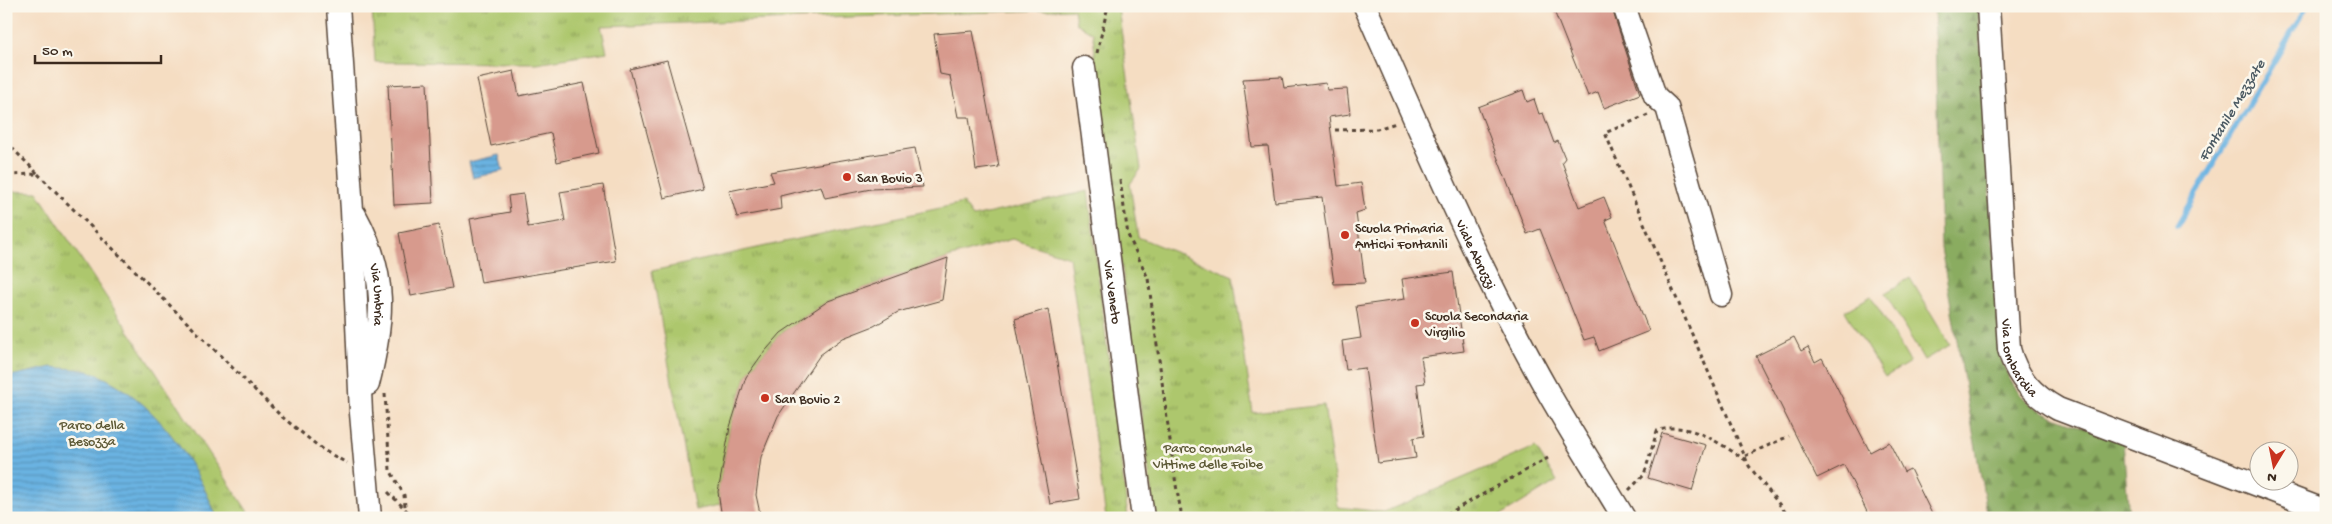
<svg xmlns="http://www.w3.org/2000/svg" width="2332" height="524" viewBox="0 0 2332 524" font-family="'Gochi Hand',sans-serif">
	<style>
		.green { fill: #adc76d; stroke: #747846 }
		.forest { fill: url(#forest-firs); stroke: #626b3f }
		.park { fill: url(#park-tufts); stroke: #747846 }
		.water { fill: url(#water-rules); stroke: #526e80 }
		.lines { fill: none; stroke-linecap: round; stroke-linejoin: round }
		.stream { stroke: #6ab3e2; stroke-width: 5 }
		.building { fill: #d79a8d }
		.minor-casing { stroke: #574537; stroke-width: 25 }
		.path { stroke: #574537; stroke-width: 3; stroke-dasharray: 4 4; stroke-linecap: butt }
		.minor { stroke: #fff; stroke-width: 22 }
		.poi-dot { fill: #c8321e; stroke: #fbf7ec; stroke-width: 2 }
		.labels { text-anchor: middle; stroke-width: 5; stroke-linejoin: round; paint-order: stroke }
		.poi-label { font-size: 14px; fill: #3b2a1e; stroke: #fbf7ec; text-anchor: start }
		.street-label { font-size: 14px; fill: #3b2a1e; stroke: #fbf7ec }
		.park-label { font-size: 14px; fill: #5d5936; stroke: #fbf7ec }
		.water-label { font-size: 15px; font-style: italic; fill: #4b5a63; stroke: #fbf7ec }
	</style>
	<defs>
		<pattern id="forest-firs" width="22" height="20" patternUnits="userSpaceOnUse" patternTransform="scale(1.25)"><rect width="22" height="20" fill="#8aac60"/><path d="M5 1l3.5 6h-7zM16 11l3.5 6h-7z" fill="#728c4f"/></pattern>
		<pattern id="park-tufts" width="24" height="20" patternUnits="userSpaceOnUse" patternTransform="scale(1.25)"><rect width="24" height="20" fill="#adc76d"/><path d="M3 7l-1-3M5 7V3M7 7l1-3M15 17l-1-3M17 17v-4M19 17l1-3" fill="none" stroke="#8ea259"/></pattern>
		<pattern id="water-rules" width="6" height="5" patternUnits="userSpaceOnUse" patternTransform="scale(1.25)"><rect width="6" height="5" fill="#6ab3e2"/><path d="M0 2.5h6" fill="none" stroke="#5892b7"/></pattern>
	</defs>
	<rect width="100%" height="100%" fill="#fbf7ec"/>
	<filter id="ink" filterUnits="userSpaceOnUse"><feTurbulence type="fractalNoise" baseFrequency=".02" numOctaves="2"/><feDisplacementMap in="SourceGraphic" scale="10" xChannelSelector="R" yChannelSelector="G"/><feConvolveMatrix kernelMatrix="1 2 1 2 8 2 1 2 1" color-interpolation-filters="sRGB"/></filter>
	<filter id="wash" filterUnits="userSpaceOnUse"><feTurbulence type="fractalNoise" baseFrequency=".0096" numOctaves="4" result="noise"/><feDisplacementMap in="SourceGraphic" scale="20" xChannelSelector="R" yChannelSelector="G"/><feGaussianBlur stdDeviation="1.12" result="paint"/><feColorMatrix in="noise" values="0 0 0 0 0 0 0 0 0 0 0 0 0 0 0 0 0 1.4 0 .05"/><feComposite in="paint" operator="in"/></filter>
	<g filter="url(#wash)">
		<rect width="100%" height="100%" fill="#f5ddc2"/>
		<!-- green -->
		<g class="green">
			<path d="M1910,278L1950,345L1924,360L1885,293Z"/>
			<path d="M1871,296L1910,362L1885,377L1845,311Z"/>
		</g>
		<!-- forest -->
		<path class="forest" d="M1934,6H1978L2000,354C2005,372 2013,389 2027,401C2046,418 2097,431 2123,441L2129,518H1988L1941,248Z"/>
		<!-- park -->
		<g class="park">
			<path d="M372,6H1165L1118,8L1141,169L1130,184L1138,237L1233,276L1253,413L1324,405L1338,507L1384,512L1535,447L1557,481L1497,518H1155L1098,86L1093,33L1076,23L1074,9L601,26L607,52L536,63L375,62Z"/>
			<path d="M6,191L37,192L252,518H6Z"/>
			<path d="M1088,191L1128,518H1106L1069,257L1012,239L948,258L828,301L781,333L761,356L746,377L730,427L718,492L720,505L695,510L652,271L963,203L973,217Z"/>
		</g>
		<!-- water -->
		<g class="water">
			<path d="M499,155L503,171L473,178L469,162Z"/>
			<path d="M52,367C65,369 82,368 94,373C153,397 195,460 217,518H6V377Z"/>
		</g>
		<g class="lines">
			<!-- stream -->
			<path class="stream" d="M2177,226L2307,6"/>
		</g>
		<g id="blocks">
			<!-- building -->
			<g class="building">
				<path d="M1552,6H1611L1640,94L1604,108L1598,92L1588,96Z"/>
				<path d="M973,31L999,167L976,170L969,117H958L950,76L940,74L934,34Z"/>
				<path d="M667,60L703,189L664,198L630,69Z"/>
				<path d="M514,71L519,96L584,83L599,153L557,162L551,133L491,146L477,79Z"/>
				<path d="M1282,77L1284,88L1326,83L1327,90L1347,89L1350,114L1329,117L1338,186L1361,183L1365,210L1356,213L1365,283L1334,284L1322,197L1275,202L1268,146L1252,147L1243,79Z"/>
				<path d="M427,83L433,203L394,205L388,85Z"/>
				<path d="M1523,90L1527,102L1534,99L1539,114L1543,113L1554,143L1558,141L1565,158L1562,162L1579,207L1604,197L1612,217L1605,220L1649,331L1599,351L1594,337L1584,340L1540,229L1527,234L1478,107Z"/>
				<path d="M915,148L923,187L871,189L825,198L821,186L780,196L781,209L737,217L729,191L774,182L770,172Z"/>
				<path d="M603,185L616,261L481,283L470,219L510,212L508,196L523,194L528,227L565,221L560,192Z"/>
				<path d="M439,225L452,288L411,296L399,233Z"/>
				<path d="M948,258L942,300L898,312L874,326L843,338L820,355L778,416L761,457L756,495L761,518H722L718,492L730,427L746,377L761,356L781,333L828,301Z"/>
				<path d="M1453,272L1464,351L1421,357L1425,383L1417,384L1424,436L1413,438L1416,458L1378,463L1365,368L1346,370L1342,341L1361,338L1356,306L1405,299L1402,279Z"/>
				<path d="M1048,309L1080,499L1050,504L1015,319Z"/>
				<path d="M1794,337L1801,351L1808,347L1815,362L1822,358L1870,452L1889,442L1904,472L1910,469L1934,518H1870L1844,465L1817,478L1756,356Z"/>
				<path d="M1662,433L1706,445L1692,491L1648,478Z"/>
			</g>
		</g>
	</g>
	<g filter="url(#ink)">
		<use href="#blocks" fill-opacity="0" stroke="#574537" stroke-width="1"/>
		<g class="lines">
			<!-- minor casing -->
			<g class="minor-casing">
				<g id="minor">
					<path d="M338,6L352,210L361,413L370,518"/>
					<path id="s1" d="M1365,6C1422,136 1478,268 1548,392C1572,434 1599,476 1624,518"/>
					<path d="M1624,6L1655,96L1667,107L1721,295"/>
					<path id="s2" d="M1988,6L2009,349C2016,377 2033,395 2058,409L2326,511"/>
					<path id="s3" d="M1084,68L1143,518"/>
					<path id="s4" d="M355,215C388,275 384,319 368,384"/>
				</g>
			</g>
			<!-- path -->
			<g class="path">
				<path d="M1097,53L1108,6"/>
				<path d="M1648,115L1605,133L1749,466L1790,518"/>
				<path d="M1335,130L1377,129L1396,123"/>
				<path d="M6,142L38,174L6,175"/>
				<path d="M38,174L281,416L323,450L347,463"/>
				<path d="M1120,180L1128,235L1148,278L1176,485L1181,512L1186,518"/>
				<path d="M385,394L390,470L404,495L406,518"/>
				<path d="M1745,456L1789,436"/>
				<path d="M1629,490L1644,475L1657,431C1688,419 1722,445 1747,461"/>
				<path d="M388,492L414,518"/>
				<path d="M1440,518L1548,458"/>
			</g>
			<!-- minor -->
			<use href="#minor" class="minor"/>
		</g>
	</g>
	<!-- markers -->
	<g class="poi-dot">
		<circle cx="847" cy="177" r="5"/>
		<circle cx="1345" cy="235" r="5"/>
		<circle cx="1415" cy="323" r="5"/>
		<circle cx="765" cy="398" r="5"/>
	</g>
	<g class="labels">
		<!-- poi labels -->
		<g class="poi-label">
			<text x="857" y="182">San Bovio 3</text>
			<text x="1355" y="232">Scuola Primaria<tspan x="1355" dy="16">Antichi Fontanili</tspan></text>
			<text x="1425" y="320">Scuola Secondaria<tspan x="1425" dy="16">Virgilio</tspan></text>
			<text x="775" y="403">San Bovio 2</text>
		</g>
		<!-- street labels -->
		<g class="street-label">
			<text dy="5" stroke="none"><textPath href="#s1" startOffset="272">Viale Abruzzi</textPath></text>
			<text dy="5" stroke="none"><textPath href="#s3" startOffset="226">Via Veneto</textPath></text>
			<text dy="5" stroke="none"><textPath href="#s4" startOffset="84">Via Umbria</textPath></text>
			<text dy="5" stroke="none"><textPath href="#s2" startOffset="355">Via Lombardia</textPath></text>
		</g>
		<!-- park labels -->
		<g class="park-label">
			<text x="92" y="429">Parco della<tspan x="92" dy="16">Besozza</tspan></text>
			<text x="1208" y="452">Parco comunale<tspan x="1208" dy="16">Vittime delle Foibe</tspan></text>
		</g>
		<!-- water labels -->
		<g class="water-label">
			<text transform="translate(2231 110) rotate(-59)" y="5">Fontanile Mezzate</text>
		</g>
	</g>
	<!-- margin -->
	<rect width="2332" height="524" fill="none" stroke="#fbf7ec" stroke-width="25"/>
	<!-- north arrow -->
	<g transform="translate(2274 466) rotate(190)"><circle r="24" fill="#fbf7ec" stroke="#aea59a"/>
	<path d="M0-4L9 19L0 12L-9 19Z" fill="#c8321e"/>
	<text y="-8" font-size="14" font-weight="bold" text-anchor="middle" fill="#3b2a1e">N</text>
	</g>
	<!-- scale -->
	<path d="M35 55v8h126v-8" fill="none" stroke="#3b2a1e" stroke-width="2.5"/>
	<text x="42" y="55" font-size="15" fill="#3b2a1e" stroke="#fbf7ec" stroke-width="4" paint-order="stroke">50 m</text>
</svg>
